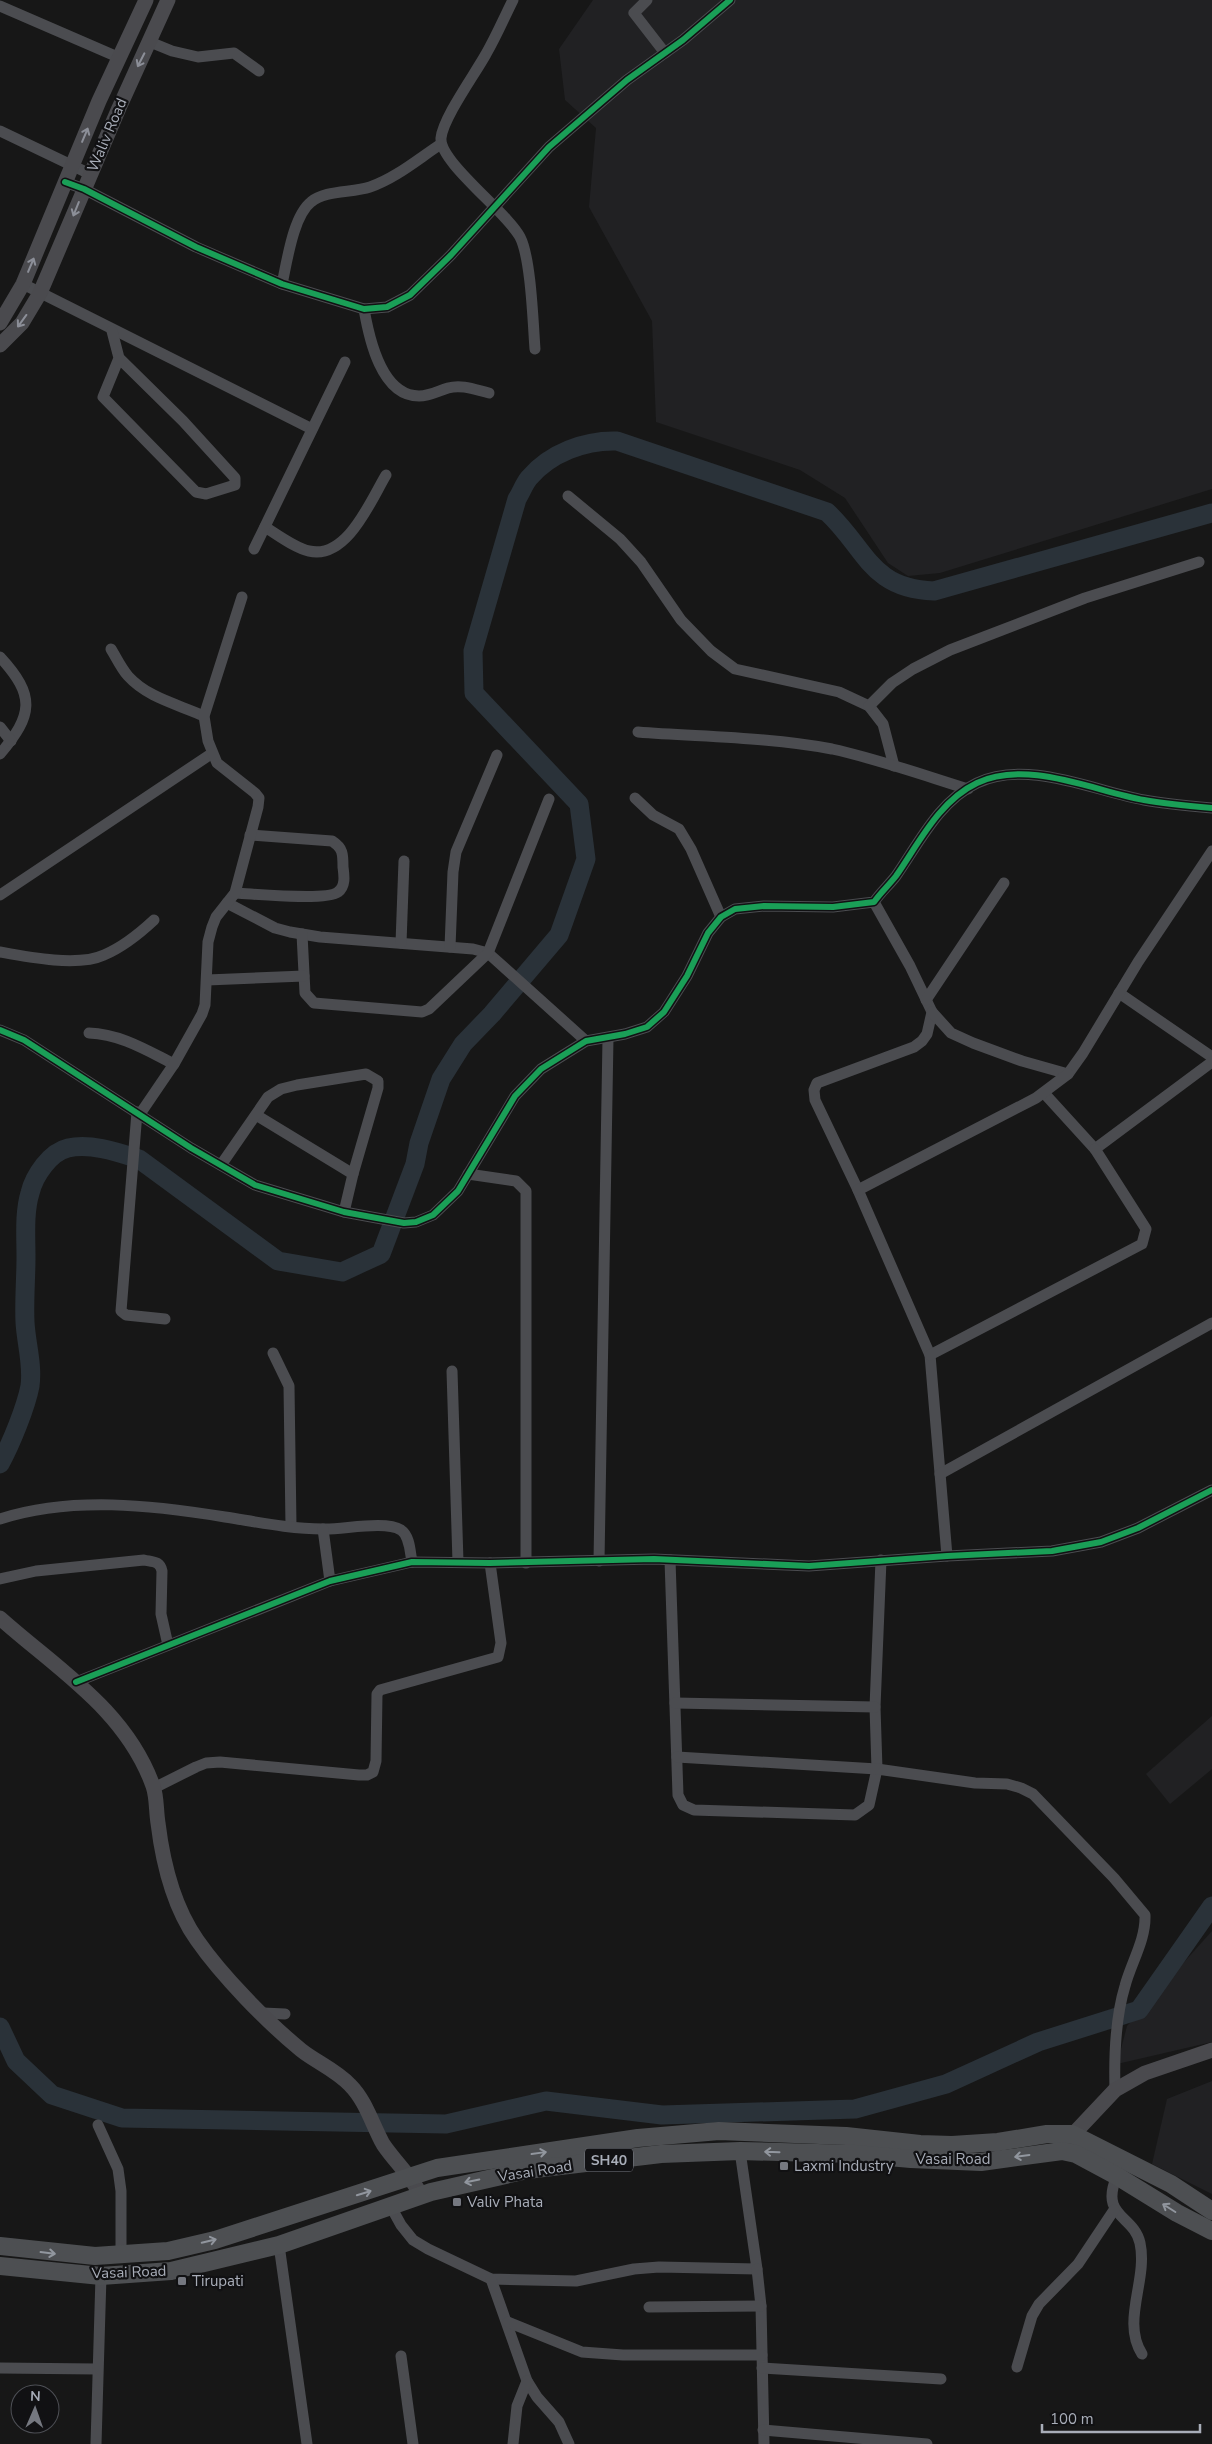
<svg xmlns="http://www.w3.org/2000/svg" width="1212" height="2444" viewBox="0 0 1212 2444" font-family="'Nunito Sans',sans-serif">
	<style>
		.built { fill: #212123 }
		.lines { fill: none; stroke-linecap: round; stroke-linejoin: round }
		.river { stroke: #2a3239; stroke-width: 19 }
		.street { stroke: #4b4c50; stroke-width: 11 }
		.secondary { stroke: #4a4a4e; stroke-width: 15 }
		.primary { stroke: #4d4f52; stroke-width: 18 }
		.cycleway-casing { stroke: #111113; stroke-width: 9 }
		.cycleway { stroke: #1a9f57; stroke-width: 6 }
		.oneway { stroke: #8c8f98 }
		.oneway2 { stroke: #91969e }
		.poi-dot { fill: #757880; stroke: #111113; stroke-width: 2 }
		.labels { text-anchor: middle; stroke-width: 4.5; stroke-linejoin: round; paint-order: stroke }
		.shield { fill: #111113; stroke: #7b7e86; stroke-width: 1 }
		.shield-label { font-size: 14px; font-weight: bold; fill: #a8adb8 }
		.street-label { font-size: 15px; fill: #a8adb8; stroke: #111113 }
		.poi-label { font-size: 15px; fill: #a8adb8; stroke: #111113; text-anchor: start }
	</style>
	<rect width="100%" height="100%" fill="#171717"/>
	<!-- built -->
	<g class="built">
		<path d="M593,0H1212V489L940,573L908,576L888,563L845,498L800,470L656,422L652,321L589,207L596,128L565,100L559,49Z"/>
		<path d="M1212,1716V1769L1170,1804L1146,1774Z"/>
		<path d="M1212,1931V2042L1117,2064L1127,2026Z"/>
		<path d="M1212,2081V2194L1152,2164L1167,2099Z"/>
	</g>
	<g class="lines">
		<!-- river -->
		<g class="river">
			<path d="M0,1464C11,1444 26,1407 30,1386C33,1364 26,1343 25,1322C24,1300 26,1278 26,1257C26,1236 24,1213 30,1193C34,1176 50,1152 68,1148C91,1143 117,1152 139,1159L278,1261L342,1272L381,1254L415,1164L419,1143L441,1079L463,1044L492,1014L559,935L586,859L579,804L474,693L473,651L517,499C521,493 524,484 529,478C550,453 585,440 617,441L827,512C866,548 870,589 934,591L1212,513"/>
			<path d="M0,2027L16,2061L52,2095L122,2118L446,2124L546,2101L662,2115L855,2109L946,2084L1038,2042L1139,2010L1212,1906"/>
		</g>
		<!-- street -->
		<g class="street">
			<path d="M513,0C504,18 496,37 486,54C475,74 443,118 441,138C439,162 507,212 520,237C531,258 533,323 535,349"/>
			<path d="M647,0L634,13L665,53"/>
			<path d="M0,6L120,58"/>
			<path d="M150,42L172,51L198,57L234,53L259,71"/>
			<path d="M0,131L90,174"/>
			<path d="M65,182L84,189L196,247L282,284L364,309L387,307L410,295L451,255L549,147L627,80L683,40L730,0"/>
			<path d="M23,284L312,429"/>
			<path d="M282,284C287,262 293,216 311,202C325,190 352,193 370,187C396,178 418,159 441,144"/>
			<path d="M364,309C369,338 381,396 419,396C430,396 438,391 448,388C462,384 476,390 489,393"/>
			<path d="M112,331L119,358L103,397L196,492L206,494L235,485V478L183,421L119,358"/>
			<path d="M568,496L620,539L641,562L681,620L711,651L735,669L839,692L869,706L883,724L894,766"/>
			<path d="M265,527C278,535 295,548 309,551C347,560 371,500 386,475"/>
			<path d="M254,549L345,362"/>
			<path d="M111,649C116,657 121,668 128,676C148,698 177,704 204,716"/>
			<path d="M0,657C36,696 33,715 0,754"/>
			<path d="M869,706L892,683L913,669L950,650L1085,598L1199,562"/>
			<path d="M0,727L11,741"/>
			<path d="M638,732C702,737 768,737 832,749C878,759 923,775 968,789"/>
			<path d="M635,798L653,815L679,829L691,849L721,917"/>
			<path d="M235,893C253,894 327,901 338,892C346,886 344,875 343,867C343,854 343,848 332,841L250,835"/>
			<path d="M0,895L211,754"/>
			<path d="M874,902L910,966L932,1012L927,1034L922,1041L914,1047L817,1083L814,1090L815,1100L858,1190L930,1355L947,1556"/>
			<path d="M227,903L275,928L290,932L320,937L473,949L488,953L586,1041"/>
			<path d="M302,934L305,993L314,1003L422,1012L429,1009L488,953L549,799"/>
			<path d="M401,943L404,861"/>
			<path d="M450,947L453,872L456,852L497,755"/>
			<path d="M0,952C27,957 78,967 104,955C123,947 139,934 154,920"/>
			<path d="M207,980L304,976"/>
			<path d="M1119,993L1212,1057"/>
			<path d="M926,1000L1004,883"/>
			<path d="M932,1012L951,1033L973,1043L1022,1061L1068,1074L1083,1053L1138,962L1212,851"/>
			<path d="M0,1030L24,1040L191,1148L255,1185L344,1212L404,1223L416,1222L433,1215L458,1191L515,1096L541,1069L586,1041L625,1034L647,1027L664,1012L687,976L708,933L721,917L735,909L764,906L833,907L874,902C881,892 889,885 896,876C919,843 939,801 977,783C1027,759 1094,791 1144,800C1166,804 1189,806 1212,808"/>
			<path d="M89,1033C120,1034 146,1050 174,1064"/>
			<path d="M1044,1093L1095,1149L1212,1062"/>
			<path d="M137,1112L121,1311L126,1315L165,1319"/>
			<path d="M140,1114L174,1064L202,1014L205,1005L208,942L212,927L216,917L235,893L258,807L259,798L255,793L217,763L208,741L204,716L242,597"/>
			<path d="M256,1115L353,1174"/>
			<path d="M221,1165L268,1097L281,1089L297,1085L366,1074L378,1081V1088L353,1174L344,1212"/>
			<path d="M468,1174L516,1181L526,1191V1563"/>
			<path d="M858,1190L1036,1098L1068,1074"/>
			<path d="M273,1353L289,1386L291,1526"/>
			<path d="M930,1355L1142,1244L1146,1229L1095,1149"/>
			<path d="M452,1371L458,1562"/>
			<path d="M940,1474L1212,1323"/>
			<path d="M0,1519C71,1496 152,1505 225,1517C257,1522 290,1529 323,1529C342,1530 385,1520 401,1530C410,1536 410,1552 412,1562"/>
			<path d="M323,1529L330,1581"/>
			<path d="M670,1560L678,1795L683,1805L694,1810L855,1815L869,1805L877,1769L875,1707L881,1560"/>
			<path d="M599,1561L608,1038"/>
			<path d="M0,1579L36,1571L144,1560C153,1562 160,1561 162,1571L161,1614L168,1645"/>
			<path d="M76,1682L330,1581L412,1562L490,1563L654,1559L809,1566L947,1556L1052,1551L1101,1542L1138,1528L1212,1490"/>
			<path d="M675,1703L875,1707"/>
			<path d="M677,1757L877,1769L975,1783L1007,1784L1021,1788L1033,1794L1114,1878L1145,1915C1146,1940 1131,1963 1125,1986C1115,2019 1114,2056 1115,2090"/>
			<path d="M154,1788L196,1767L206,1763L220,1762L359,1775H367L373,1772L376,1761L377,1694L380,1690L498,1657L501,1643L490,1563"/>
			<path d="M263,2013L285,2014"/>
			<path d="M98,2125L118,2169L121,2191V2256"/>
			<path d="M1117,2176C1099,2217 1134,2215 1140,2243C1148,2280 1121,2321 1142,2354"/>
			<path d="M390,2205L401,2225L413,2240L428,2249L491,2279L576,2281L634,2269L659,2267L757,2269L740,2151"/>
			<path d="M279,2245L307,2444"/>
			<path d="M757,2269L761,2306L764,2444"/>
			<path d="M491,2279L527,2381L537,2397L559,2422L569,2444"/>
			<path d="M649,2307L761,2306"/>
			<path d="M508,2322L582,2352L623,2355H762"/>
			<path d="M401,2356L413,2444"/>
			<path d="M1017,2367L1032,2316L1039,2304L1078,2264L1114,2210"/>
			<path d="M0,2368L97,2369"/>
			<path d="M762,2368L941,2379"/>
			<path d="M763,2430L927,2444"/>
			<path d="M96,2444L101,2276"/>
			<path d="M513,2444L517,2406L527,2381"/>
		</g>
		<!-- secondary -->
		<g class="secondary">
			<path d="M0,323L23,284L99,101L146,0"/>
			<path d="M0,345L22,323L40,293L119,108L168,0"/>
			<path d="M0,1618C57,1669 126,1710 153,1786C157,1797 156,1811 158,1823C163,1864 173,1906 197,1940C222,1976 267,2022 301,2050C316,2062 336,2070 350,2085C366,2101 372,2124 383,2144C395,2162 411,2176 421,2195"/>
			<path d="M1066,2142L1115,2090L1145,2073L1212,2050"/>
		</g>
		<!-- primary -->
		<g class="primary">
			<path d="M0,2246L95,2256L168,2251L215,2240L437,2168L638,2138L719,2131L846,2136L920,2144L952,2145L998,2142L1047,2134H1072L1171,2184L1212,2211"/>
			<path d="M0,2266L101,2276L171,2271L279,2245L431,2192L527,2170L661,2154L740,2151L855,2154L911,2159L981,2162L1062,2151L1076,2154L1117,2176L1177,2213L1212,2231"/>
		</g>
		<!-- cycleway casing -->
		<g class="cycleway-casing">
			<g id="cycleway">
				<path d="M65,182L84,189L196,247L282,284L364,309L387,307L410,295L451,255L549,147L627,80L683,40L730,0"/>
				<path d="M0,1030L24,1040L191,1148L255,1185L344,1212L404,1223L416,1222L433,1215L458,1191L515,1096L541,1069L586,1041L625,1034L647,1027L664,1012L687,976L708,933L721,917L735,909L764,906L833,907L874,902C881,892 889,885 896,876C919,843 939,801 977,783C1027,759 1094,791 1144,800C1166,804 1189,806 1212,808"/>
				<path d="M76,1682L330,1581L412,1562L490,1563L654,1559L809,1566L947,1556L1052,1551L1101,1542L1138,1528L1212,1490"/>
			</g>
		</g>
		<!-- cycleway -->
		<use href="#cycleway" class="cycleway"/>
	</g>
	<!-- one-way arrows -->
	<defs><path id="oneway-shaft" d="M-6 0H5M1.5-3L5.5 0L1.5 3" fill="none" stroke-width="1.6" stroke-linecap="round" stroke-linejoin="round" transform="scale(1.25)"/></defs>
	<g class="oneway">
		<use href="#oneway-shaft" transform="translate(141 60) rotate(117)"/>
		<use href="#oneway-shaft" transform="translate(85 135) rotate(-67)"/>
		<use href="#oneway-shaft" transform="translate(76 209) rotate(112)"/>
		<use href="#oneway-shaft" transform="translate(31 265) rotate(-67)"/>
		<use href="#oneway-shaft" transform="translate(22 321) rotate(126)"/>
	</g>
	<g class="oneway2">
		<use href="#oneway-shaft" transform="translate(772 2152) rotate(-178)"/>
		<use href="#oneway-shaft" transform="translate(539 2153) rotate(-8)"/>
		<use href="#oneway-shaft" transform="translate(1022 2156) rotate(172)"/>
		<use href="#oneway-shaft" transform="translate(472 2181) rotate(168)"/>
		<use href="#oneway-shaft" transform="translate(364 2193) rotate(-17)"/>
		<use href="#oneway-shaft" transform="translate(1169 2208) rotate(-148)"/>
		<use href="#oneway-shaft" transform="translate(209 2241) rotate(-14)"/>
		<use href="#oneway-shaft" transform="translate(48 2253) rotate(7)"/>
	</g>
	<!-- markers -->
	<g class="poi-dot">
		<rect x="779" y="2161" width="10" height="10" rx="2.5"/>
		<rect x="452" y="2197" width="10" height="10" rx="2.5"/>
		<rect x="177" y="2276" width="10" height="10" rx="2.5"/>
	</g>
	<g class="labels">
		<!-- shield labels -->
		<rect class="shield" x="585" y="2148.5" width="48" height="23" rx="4"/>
		<g class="shield-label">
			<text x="609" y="2165">SH40</text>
		</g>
		<!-- street labels -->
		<g class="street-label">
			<text transform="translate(107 135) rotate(-67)" y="5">Waliv Road</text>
			<text x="953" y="2164">Vasai Road</text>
			<text transform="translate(535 2171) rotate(-9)" y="5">Vasai Road</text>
			<text transform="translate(129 2272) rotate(-2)" y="5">Vasai Road</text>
		</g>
		<!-- poi labels -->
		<g class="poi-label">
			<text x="794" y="2171">Laxmi Industry</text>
			<text x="467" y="2207">Valiv Phata</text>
			<text x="192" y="2286">Tirupati</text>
		</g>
	</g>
	<!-- north arrow -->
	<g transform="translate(35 2409) rotate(2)"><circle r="24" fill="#111113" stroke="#4d4f55"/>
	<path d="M0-4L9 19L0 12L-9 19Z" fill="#757880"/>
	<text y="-8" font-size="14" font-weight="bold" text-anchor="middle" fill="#a8adb8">N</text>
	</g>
	<!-- scale -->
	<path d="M1042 2424v8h158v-8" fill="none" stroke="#a8adb8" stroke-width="2.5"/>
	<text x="1050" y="2424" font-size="15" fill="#a8adb8" stroke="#111113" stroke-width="4" paint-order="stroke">100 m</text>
</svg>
